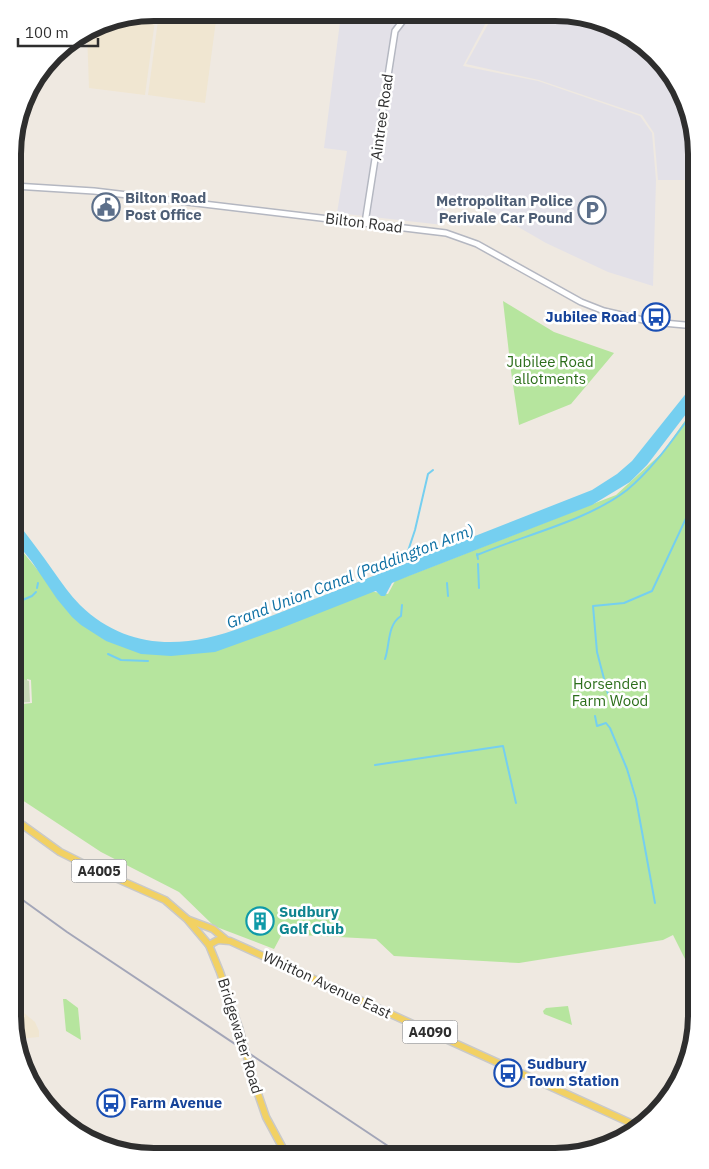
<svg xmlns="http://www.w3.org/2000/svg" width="709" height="1169" viewBox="0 0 709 1169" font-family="'IBM Plex Sans',sans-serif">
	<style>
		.industrial { fill: #e3e1e8 }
		.education { fill: #f0e6d1 }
		.green { fill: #b6e59e }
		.cemetery { fill: #c8d9b8 }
		.water { fill: #75cff0 }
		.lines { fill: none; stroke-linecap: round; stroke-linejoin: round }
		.stream { stroke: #75cff0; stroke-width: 2 }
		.tertiary-casing { stroke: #b4b7c1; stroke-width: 8 }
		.primary-casing { stroke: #c9c9c9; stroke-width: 9 }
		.tertiary { stroke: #fff; stroke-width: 5 }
		.primary { stroke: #f2d163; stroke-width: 6 }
		.rail { stroke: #a3a6b8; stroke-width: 2 }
		.primary-bridge-casing { stroke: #c9c9c9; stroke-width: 9; stroke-linecap: butt }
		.primary-bridge { stroke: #f2d163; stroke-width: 6 }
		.labels { text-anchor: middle; stroke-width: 5; stroke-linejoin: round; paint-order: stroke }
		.shield { fill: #fff; stroke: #6d6d6d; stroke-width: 1 }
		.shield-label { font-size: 14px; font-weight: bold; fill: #2e2e2e }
		.street-label { font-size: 15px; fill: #2e2e2e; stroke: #fff }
		.service-label { font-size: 15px; font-weight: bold; fill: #4e5e75; stroke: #fff; text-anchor: start }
		.transit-label { font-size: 15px; font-weight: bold; fill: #164399; stroke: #fff; text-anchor: start }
		.park-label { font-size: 15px; fill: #2c6e1b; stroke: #fff }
		.culture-label { font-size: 15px; font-weight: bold; fill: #0d838f; stroke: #fff; text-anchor: start }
		.water-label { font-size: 16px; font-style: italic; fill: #0d6fa3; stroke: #fff }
		.rim { fill: none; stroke: #2e2e2e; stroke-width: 6 }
	</style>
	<rect width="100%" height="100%" fill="#efe9e1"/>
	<!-- industrial -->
	<g class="industrial">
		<path d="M341,14L490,15L463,66L538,81L640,116L652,133L656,180L653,286L608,272L546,243L480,205L465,201L448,197L443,225L337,213L347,151L324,148Z"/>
		<path d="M493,15H582L648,48L686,100L696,155V180H658L654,133L642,115L539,80L466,64Z"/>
	</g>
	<!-- education -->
	<g class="education">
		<path d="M156,13L145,95L89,88L87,32L100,23Z"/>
		<path d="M159,13H217L205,103L148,95Z"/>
		<path d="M13,1004L35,1022L39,1031V1037L17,1039L13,1014Z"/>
	</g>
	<!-- green -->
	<g class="green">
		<path d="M503,301L554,332L614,353L571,404L519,425L511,371Z"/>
		<path d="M696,405V969L691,971L673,935L663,940L519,963L394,956L376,939L282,934L274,949L214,926L179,892L101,852L13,794V705L32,703L31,680L27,679V683L13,677V540L78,619L105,640L153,654L197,653L368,591L388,594L395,581L616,495L663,452Z"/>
		<path d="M63,999H66L78,1008L81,1040L66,1031Z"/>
		<path d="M568,1006L572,1025L544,1014L543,1011L546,1008Z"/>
	</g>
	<!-- cemetery -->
	<path class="cemetery" d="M13,676L29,681L30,702L13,703Z"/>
	<!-- water -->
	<path class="water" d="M696,383V401L647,465L630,482L592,505L409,576L392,583L385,596H381L376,591L373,592L279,629L215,652L171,656L141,654L106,641L81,625L72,617L57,599L32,562L13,538V517C27,535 41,553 54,572C62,583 70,595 80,605C127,651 186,649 243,627L592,490L617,474L632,461L688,391Z"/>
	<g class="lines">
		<!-- stream -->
		<g class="stream">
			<path d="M477,554L478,559"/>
			<path d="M477,555C524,535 587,521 627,490C655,467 675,436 696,408"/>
			<path d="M405,560L415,530L428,474L433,470"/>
			<path d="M478,564L479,588"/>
			<path d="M447,583L448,596"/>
			<path d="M37,588L38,583"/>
			<path d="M13,604L32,596L36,592"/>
			<path d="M108,654L121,660L148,661"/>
			<path d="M385,659C390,645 387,625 401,616L402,605"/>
			<path d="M608,694L597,652L593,606L624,603L652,591L696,497"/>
			<path d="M595,716L597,726L606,723L610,728L627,769L636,799L655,903"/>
			<path d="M375,765L503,746L516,803"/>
		</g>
		<!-- tertiary casing -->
		<g class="tertiary-casing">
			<g id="tertiary">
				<path d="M14,186L94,191L446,233L477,244L581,302L604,311L652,322L696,326"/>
				<path d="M365,223L395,31L408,14"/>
			</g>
		</g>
		<!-- primary casing -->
		<g class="primary-casing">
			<g id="primary">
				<path d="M13,818L60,852L84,864L165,900L187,919L209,945L220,972L239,1028"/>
				<path d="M189,920L213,929L225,939"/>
				<path d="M209,945L218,940L230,941L635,1125"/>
				<path d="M254,1082L266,1117L287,1156"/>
			</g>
		</g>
		<!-- tertiary -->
		<use href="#tertiary" class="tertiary"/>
		<!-- primary -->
		<use href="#primary" class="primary"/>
		<!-- rail -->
		<path class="rail" d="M13,893L67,932L403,1156"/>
		<!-- primary-bridge casing -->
		<g class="primary-bridge-casing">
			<path id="primary-bridge" d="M239,1028L254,1082"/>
		</g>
		<!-- primary-bridge -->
		<use href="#primary-bridge" class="primary-bridge"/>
	</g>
	<!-- icons -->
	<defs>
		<g id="civic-ring" transform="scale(1.4375)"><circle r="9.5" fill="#fff" stroke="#5c6f8a" stroke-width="1.5"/><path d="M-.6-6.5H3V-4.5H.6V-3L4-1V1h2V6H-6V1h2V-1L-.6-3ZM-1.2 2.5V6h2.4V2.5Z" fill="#5c6f8a"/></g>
		<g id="parking-ring" transform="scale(1.4375)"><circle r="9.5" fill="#fff" stroke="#5c6f8a" stroke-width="1.5"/><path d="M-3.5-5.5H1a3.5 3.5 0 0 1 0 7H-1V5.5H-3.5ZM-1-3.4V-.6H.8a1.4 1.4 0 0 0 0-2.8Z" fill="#5c6f8a"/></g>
		<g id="bus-ring" transform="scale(1.4375)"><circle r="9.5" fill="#fff" stroke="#1a4fb4" stroke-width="1.5"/><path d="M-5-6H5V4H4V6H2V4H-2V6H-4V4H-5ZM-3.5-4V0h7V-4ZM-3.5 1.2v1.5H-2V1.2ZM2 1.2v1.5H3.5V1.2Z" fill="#1a4fb4"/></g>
		<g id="building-ring" transform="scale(1.4375)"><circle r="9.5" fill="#fff" stroke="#0f9aa8" stroke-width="1.5"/><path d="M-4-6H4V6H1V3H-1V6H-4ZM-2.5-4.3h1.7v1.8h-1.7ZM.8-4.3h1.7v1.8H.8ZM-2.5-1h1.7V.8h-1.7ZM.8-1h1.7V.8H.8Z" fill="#0f9aa8"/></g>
	</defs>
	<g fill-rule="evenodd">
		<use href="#civic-ring" x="106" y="207"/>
		<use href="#parking-ring" x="592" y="210"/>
		<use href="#bus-ring" x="656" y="317"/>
		<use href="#building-ring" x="260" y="921"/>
		<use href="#bus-ring" x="508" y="1073"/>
		<use href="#bus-ring" x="111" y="1103"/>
	</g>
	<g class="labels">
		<!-- shield labels -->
		<g class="shield">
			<rect x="71.5" y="859.5" width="55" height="23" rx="4"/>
			<rect x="402.5" y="1020.5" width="55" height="23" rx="4"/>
		</g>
		<g class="shield-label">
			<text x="99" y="876">A4005</text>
			<text x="430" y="1037">A4090</text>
		</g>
		<!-- street labels -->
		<g class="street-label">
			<text transform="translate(382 117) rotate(-82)" y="5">Aintree Road</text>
			<text transform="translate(364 223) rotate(7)" y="5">Bilton Road</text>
			<text transform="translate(327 985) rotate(25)" y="5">Whitton Avenue East</text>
			<text transform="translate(240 1036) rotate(73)" y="5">Bridgewater Road</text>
		</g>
		<!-- service labels -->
		<g class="service-label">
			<text x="125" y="203">Bilton Road<tspan x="125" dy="17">Post Office</tspan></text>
			<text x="573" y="206" text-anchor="end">Metropolitan Police<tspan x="573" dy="17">Perivale Car Pound</tspan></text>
		</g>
		<!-- transit labels -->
		<g class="transit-label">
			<text x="637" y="322" text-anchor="end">Jubilee Road</text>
			<text x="527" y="1069">Sudbury<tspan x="527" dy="17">Town Station</tspan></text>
			<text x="130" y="1108">Farm Avenue</text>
		</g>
		<!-- park labels -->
		<g class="park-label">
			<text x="550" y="367">Jubilee Road<tspan x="550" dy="17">allotments</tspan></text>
			<text x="610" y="689">Horsenden<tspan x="610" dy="17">Farm Wood</tspan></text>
		</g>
		<!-- culture labels -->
		<g class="culture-label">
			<text x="279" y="917">Sudbury<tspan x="279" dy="17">Golf Club</tspan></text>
		</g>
		<!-- water labels -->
		<g class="water-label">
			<text transform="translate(350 576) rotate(-21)" y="6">Grand Union Canal (Paddington Arm)</text>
		</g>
	</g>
	<!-- crop -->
	<path d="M0 0H709V1169H0ZM154 21H555A133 133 0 0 1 688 154V1015A133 133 0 0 1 555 1148H154A133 133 0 0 1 21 1015V154A133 133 0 0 1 154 21Z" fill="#fff" fill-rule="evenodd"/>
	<path class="rim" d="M154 21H555A133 133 0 0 1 688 154V1015A133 133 0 0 1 555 1148H154A133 133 0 0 1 21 1015V154A133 133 0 0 1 154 21Z"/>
	<!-- scale -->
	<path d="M18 38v8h80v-8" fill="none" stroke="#2e2e2e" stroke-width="2.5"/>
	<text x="25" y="38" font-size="15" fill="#2e2e2e" stroke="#ffffff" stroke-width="4" paint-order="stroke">100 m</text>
</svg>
